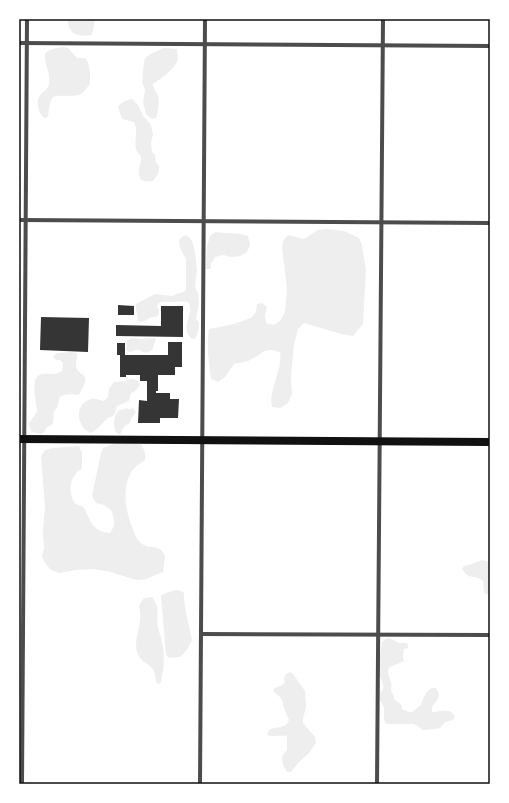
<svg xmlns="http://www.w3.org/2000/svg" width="509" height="803" viewBox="0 0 509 803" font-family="Helvetica,sans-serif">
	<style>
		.green { fill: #eee }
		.building { fill: #353535 }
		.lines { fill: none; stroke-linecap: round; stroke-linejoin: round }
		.minor { stroke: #4c4c4c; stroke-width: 4 }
		.secondary { stroke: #111; stroke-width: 8 }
		.neatline { fill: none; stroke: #111; stroke-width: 1.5 }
	</style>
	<rect width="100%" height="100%" fill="#fff"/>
	<!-- green -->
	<g class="green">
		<path d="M68,19H95L93,31L91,35C78,37 68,35 68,19Z"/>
		<path d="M64,47L68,48L77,58H85C91,65 90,76 90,85C86,87 85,92 81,94C72,98 63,94 53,97C49,103 49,110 48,117L45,118L43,117C38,111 35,100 41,94C44,91 48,89 49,84C51,72 44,66 45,54C50,48 57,48 64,47Z"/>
		<path d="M164,48L177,49C177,52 178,56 178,59C176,68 161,79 153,84C153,89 156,91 158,96C160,102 158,112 156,118L152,119L146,114L143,102L145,90L142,82L144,62L145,58L152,53Z"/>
		<path d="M132,99L138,105L143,116L146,119L151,125L153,134L151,143L152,152L155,155L156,163L159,166V170L158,174L153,181H144L141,180C136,171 142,165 141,156C130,148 140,133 134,122L122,119L118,107C122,102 126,100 132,99Z"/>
		<path d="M327,229L344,231L359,238L362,245L366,270L363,324L353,336L341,334L304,323L298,329L294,344L291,377L292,394L288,403L280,408L272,407C268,389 283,371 280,352C262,346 264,354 250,360C246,362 239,363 234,364L225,377L218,382L211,379C209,362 206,346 209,329L234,324L251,318L256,312L257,304L262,303L267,307L265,315L266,323L274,325L281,320L285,312L287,288L284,264L282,249L283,241L288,235L304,239L318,230Z"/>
		<path d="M216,232C228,234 237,232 248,236L250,245L247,252L240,256L231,257L223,255L215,257L211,264V269H206L207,246L210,236Z"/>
		<path d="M186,235L189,237L192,241L195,253L197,270L195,287L198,294L199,303L196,319L199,322V327L196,338L192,339C178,327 196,314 188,302C181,301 177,302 171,302C165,302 163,301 158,304L157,308L159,309V314L156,317H152L142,322L138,321L136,309V304L155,294L172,296L185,291L186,288V259L180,248L179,240L182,237Z"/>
		<path d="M131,338L140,339L153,338H155L156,340C153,344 154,348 151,351C148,352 146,353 143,352C139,351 140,349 136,350C131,351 132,354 126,350L127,341Z"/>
		<path d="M72,352L77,353C78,358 74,365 77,369C79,374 87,374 85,382C84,387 81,389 80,394L76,395L72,394L60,396L57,408L54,411L53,424L46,428L45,431L42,434L34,433L31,431L29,423L37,412C37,403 28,375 43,374C53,373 52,376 62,371L63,363L60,360H56L53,357L56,353Z"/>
		<path d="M130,379C136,379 138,380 140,385L134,392L131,393L129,401L117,406C116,408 116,412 114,415C111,418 111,416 108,418C102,423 97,430 91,433C88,431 85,430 83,427C76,416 78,402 92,399C96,398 100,401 104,401L108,397L109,389L114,382L127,381Z"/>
		<path d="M127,408L129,409L133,408L136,412L131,419L130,423C124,425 122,430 120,435C117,433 116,433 115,430C113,425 114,415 118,411C120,409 124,410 127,408Z"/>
		<path d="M115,443H133L141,444L145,452V460C141,463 134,467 131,472C121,491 126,513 134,532C135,535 137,540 140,542C147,549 152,545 159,549C162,550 164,554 165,556L163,572L146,579L136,580L111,572L94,569L76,570L59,573L51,570L45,563L42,556L44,548L43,532L45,507L41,457L45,450L53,448L79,446L82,453V469C80,470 76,472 75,475C69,482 69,495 75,503C77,505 81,506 84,507C90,521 93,532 110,533C116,524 115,520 111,510L104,505L96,503L92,496L101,453L103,448Z"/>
		<path d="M482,560L490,562V595L484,593L483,581C474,574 470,581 462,569L464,566L469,565Z"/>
		<path d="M176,590L181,591L184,593C184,610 189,624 192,640L186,651L180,657L169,658L166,655L161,596C165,592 171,592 176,590Z"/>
		<path d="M152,597C161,609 156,614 158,627C159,632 161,637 162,642C165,655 164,669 161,682L159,684L156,682C156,661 142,667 137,652C134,641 139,632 140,621C141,616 140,611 139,606L144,598Z"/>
		<path d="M389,638C393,639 396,642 400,643C403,643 405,642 408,644V648L404,649L403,657L404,661C400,664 393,664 389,668C386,672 390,678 391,683C392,685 391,688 391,690C392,693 394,695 394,699C399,704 401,701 402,709C414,715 412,711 421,705C423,698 425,692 432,688H436C445,700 430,702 432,712C441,712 448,707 455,716L453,720L445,722L440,728L435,729L423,730L416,725L413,724H389L385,723L384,719V707L380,700V692L383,690C385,683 379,678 379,671C378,663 381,651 382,642L385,639Z"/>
		<path d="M290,672L293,674L305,691L306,707L303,719V723L315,737L316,743L309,753L299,762L291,772H287C282,764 279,758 287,750V736C280,735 274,737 267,735L269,730C276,726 286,729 289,720L284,708L282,700L280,697L273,691L275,688L282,685L285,682L284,678L286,674Z"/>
	</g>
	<!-- building -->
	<g class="building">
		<path d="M118,305L134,306V315H118Z"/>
		<path d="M161,306H183V337L116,336V325L161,326Z"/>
		<path d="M41,317L89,318L88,352L40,350Z"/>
		<path d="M168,342H182V367H175V375H158V391H156V393H170V399H179L178,418H160V423H138L139,400L147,401V381H140V375H126V377H120V355H117V343H125V355H168Z"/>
	</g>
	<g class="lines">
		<!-- minor -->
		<g class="minor">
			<path d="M19,43L490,46"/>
			<path d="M19,220L490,223"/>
			<path d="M201,634L490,635"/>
			<path d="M22,784L27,19"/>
			<path d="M200,784L205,19"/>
			<path d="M377,784L383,19"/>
		</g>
		<!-- secondary -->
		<path class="secondary" d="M19,439L490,442"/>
	</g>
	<!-- border -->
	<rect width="509" height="803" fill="none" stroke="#ffffff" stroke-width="40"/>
	<rect x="20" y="20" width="469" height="763" class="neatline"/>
</svg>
